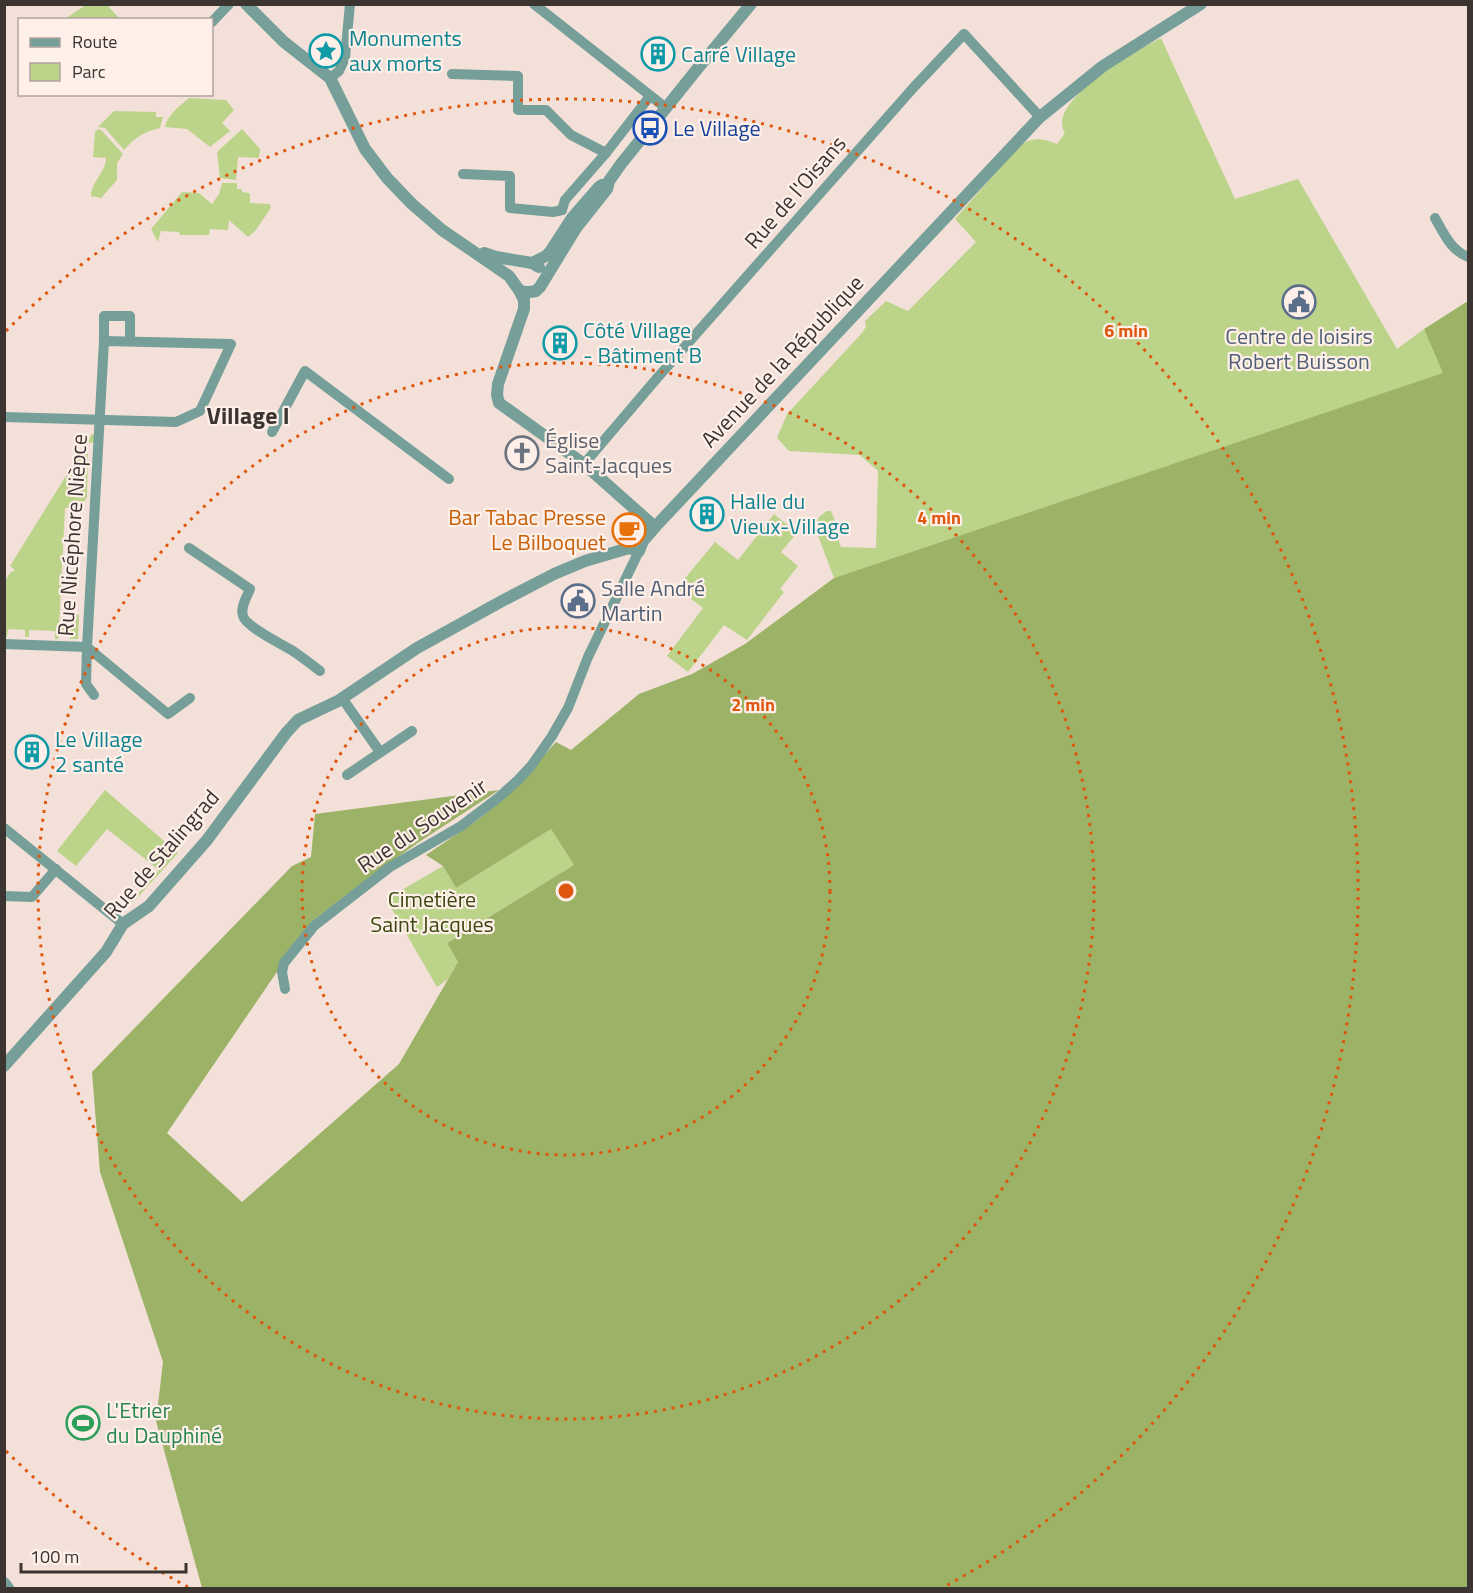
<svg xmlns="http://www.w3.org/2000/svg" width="1473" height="1593" viewBox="0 0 1473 1593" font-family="'Titillium Web',sans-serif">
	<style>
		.green { fill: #bcd38a }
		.forest { fill: #9cb266 }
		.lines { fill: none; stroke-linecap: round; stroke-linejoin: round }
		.minor { stroke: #759f98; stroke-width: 10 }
		.tertiary { stroke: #759f98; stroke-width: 12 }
		.ring { fill: none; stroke: #df570e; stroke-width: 3; stroke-dasharray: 3 6 }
		.labels { text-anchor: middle; stroke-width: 4.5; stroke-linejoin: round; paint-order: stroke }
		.culture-label { font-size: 22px; fill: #0d838f; stroke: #feefe9; text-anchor: start }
		.transit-label { font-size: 22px; fill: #164399; stroke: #feefe9; text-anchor: start }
		.street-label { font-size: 22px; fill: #3b3431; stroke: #feefe9 }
		.service-label { font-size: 22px; fill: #4e5e75; stroke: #feefe9 }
		.worship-label { font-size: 22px; fill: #5b616d; stroke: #feefe9; text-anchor: start }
		.food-label { font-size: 22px; fill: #c56008; stroke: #feefe9; text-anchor: end }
		.park-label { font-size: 22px; fill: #3a480f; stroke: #feefe9 }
		.leisure-label { font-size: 22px; fill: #27864d; stroke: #feefe9; text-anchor: start }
		.neighbourhood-label { font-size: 24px; font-weight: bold; fill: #3b3431; stroke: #feefe9 }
		.centre { fill: #df570e; stroke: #feefe9; stroke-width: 3 }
		.ring-label { font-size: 18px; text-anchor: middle; font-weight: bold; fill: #df570e; stroke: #feefe9; stroke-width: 4.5; stroke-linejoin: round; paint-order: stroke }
	</style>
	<rect width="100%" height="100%" fill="#f3e1d9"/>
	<!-- green -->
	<g class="green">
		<path d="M87,4L107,5L120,19H65Z"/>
		<path d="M1161,38L1235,199L1298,179L1397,349L1424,329L1444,373L834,578L814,525L820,516L827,511H831C837,522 836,535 841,547L876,548L878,471L860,455L789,451L777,438L787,414L862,333L866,327L865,321L886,301L908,311L976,242L955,219L1019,146C1031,137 1043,138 1057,144L1065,133C1044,102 1139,49 1161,38Z"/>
		<path d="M189,98L226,100L234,110L222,123L230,131L210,147L187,129L165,127C167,115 180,106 189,98Z"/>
		<path d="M114,111L156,112V117H163L160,128C143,132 136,137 124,150L105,128L98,127Z"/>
		<path d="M98,129L102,131L123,154L117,163V180L101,198L91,196C91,182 106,172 106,158L93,157L95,132Z"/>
		<path d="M242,129L260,149L259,158L238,157L236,180L220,178L217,152Z"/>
		<path d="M222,183H237V189H242V192L249,193L250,195V203L270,204L271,208L255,231L248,237L229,220L228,230L210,229L209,235H180L179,232L161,231L158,242L151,229L182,192L199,193L212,204L219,194Z"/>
		<path d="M92,434H96V442L88,443L87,497L83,503V508H65L59,626L75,627L76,614L79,615L78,639H70V632L59,631L58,639H55V631L29,630V637H25V630L8,629L7,637H5V581L10,573L15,570L10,566Z"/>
		<path d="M774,514L797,533L781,552L798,566L780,589L784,592L747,640L724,625L688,672L667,656L703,608L677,588L715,542L738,560Z"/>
		<path d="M105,790L178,853L136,899L127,906L159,870L107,829L76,866L57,851Z"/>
		<path d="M551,829L574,865L447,943L458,962L448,979L437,987L386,899L443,866L456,888Z"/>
	</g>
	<!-- forest -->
	<path class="forest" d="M1468,301V1588H202L156,1421L163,1362L100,1172L92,1072L292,866L311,857L315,814L499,790L419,842L371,876L311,922L167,1133L242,1202L399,1064L458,962L447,943L574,865L551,829L456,888L443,866L426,855L476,821L505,798L556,742L571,750L639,694L692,674L745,644L834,578L1443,373L1424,329Z"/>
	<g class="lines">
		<!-- minor -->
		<g class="minor">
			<path d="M534,4L666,108"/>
			<path d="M212,22L229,4"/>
			<path d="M452,74L518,76V110H546L571,135L606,153"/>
			<path d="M330,78L339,71L345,58L350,4"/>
			<path d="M463,174L510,176V208L553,212L562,210"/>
			<path d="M562,210L565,200L606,153L650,96"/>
			<path d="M1435,218C1444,234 1451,250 1468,257"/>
			<path d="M104,341V316H130V341"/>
			<path d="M4,417L176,422L200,411L231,344L104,341L87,647L4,644"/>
			<path d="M272,432L305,371L449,479"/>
			<path d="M584,464L658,377L914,87L964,34L1040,117"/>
			<path d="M189,548L250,589C247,597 240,607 243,616C246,627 282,644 293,651C302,657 311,664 320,671"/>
			<path d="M87,647L168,714L190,698"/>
			<path d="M87,647L86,684L94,695"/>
			<path d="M342,698L380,752"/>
			<path d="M347,775L412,731"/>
			<path d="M4,828L123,924"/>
			<path d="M4,896L32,897L56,869"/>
			<path d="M285,989L282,972L284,963L314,926L390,867L461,826L498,798L518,780L531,766L552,736L568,708L588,657L639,551"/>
		</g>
		<!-- tertiary -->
		<g class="tertiary">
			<path d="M246,4L284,42L330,78L365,149L387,178L412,204L442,230L509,276L519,290L524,292H530L536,291L540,287L576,228L607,189L609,181L621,164L698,68L751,4"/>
			<path d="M484,253L496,257L532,263L539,267"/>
			<path d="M532,263L546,256L550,252L572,218L599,187L602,185"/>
			<path d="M519,290L524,300V309L498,384L497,395L499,403L584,464L655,527"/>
			<path d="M4,1066L106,952L123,924L149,906L207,840L286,733L298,720L338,701L417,648L502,601L554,574L585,561L629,548L639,551L643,541L655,527L1040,117L1103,66L1201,4"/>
			<path d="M4,1583L8,1588"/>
		</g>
	</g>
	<!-- distance rings -->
	<g class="ring">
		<circle cx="566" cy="891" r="264"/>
		<circle cx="566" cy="891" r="528"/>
		<path d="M188 1587A792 792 0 0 1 6 1451M6 331A792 792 0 1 1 944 1587"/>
	</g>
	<!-- icons -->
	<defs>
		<g id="sight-ring" transform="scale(1.725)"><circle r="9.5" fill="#feefe9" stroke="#0f9aa8" stroke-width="1.5"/><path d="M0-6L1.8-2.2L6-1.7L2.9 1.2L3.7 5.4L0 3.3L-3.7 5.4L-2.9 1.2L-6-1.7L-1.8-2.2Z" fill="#0f9aa8"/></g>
		<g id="building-ring" transform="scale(1.725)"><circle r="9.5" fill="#feefe9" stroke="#0f9aa8" stroke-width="1.5"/><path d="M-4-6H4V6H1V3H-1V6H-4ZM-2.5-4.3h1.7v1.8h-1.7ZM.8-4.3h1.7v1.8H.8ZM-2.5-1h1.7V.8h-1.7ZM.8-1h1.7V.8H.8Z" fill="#0f9aa8"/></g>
		<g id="bus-ring" transform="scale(1.725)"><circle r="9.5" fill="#feefe9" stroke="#1a4fb4" stroke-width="1.5"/><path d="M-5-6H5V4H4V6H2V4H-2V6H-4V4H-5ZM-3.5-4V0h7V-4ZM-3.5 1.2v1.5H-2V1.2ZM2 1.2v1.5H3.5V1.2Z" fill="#1a4fb4"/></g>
		<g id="civic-ring" transform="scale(1.725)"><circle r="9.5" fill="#feefe9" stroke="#5c6f8a" stroke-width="1.5"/><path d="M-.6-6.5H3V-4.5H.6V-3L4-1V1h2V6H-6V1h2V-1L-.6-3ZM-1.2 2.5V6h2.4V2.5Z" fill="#5c6f8a"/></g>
		<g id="church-ring" transform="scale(1.725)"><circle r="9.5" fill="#feefe9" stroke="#6b7280" stroke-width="1.5"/><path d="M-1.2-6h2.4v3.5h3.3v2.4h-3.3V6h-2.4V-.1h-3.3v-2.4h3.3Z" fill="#6b7280"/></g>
		<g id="cafe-ring" transform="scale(1.725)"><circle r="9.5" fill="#feefe9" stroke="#e8710a" stroke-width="1.5"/><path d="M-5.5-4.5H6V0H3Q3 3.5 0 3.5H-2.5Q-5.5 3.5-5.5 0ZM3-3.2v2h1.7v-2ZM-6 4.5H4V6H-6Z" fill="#e8710a"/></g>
		<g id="stadium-ring" transform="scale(1.725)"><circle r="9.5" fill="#feefe9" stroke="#2e9e5b" stroke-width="1.5"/><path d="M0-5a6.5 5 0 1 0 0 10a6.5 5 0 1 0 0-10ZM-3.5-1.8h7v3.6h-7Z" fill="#2e9e5b"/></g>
	</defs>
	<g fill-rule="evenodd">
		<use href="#sight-ring" x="326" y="51"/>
		<use href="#building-ring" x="658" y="54"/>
		<use href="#bus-ring" x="650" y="128"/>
		<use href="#civic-ring" x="1299" y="302"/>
		<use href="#building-ring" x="560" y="343"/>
		<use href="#church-ring" x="522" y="453"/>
		<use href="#building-ring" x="707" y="514"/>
		<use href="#cafe-ring" x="629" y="530"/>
		<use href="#civic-ring" x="578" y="601"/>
		<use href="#building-ring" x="32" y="752"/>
		<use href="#stadium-ring" x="83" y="1423"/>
	</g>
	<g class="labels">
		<!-- culture labels -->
		<g class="culture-label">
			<text x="349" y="46">Monuments<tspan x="349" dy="25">aux morts</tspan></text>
			<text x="681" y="62">Carré Village</text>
			<text x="583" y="338">Côté Village<tspan x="583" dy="25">- Bâtiment B</tspan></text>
			<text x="730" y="509">Halle du<tspan x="730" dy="25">Vieux-Village</tspan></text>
			<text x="55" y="747">Le Village<tspan x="55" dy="25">2 santé</tspan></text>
		</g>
		<!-- transit labels -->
		<g class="transit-label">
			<text x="673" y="136">Le Village</text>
		</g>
		<!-- street labels -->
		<g class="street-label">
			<text transform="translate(795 192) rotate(-49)" y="8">Rue de l'Oisans</text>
			<text transform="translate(782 361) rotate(-47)" y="8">Avenue de la République</text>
			<text transform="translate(72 535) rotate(-86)" y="8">Rue Nicéphore Nièpce</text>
			<text transform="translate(422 825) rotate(-34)" y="8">Rue du Souvenir</text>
			<text transform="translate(161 854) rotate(-49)" y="8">Rue de Stalingrad</text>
		</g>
		<!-- service labels -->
		<g class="service-label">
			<text x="1299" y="344">Centre de loisirs<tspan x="1299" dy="25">Robert Buisson</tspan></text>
			<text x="601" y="596" text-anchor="start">Salle André<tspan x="601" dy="25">Martin</tspan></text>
		</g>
		<!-- worship labels -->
		<g class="worship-label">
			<text x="545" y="448">Église<tspan x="545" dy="25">Saint-Jacques</tspan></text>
		</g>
		<!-- food labels -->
		<g class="food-label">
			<text x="606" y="525">Bar Tabac Presse<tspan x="606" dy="25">Le Bilboquet</tspan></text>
		</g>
		<!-- park labels -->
		<g class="park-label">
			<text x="432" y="907">Cimetière<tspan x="432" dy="25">Saint Jacques</tspan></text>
		</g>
		<!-- leisure labels -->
		<g class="leisure-label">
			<text x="106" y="1418">L'Etrier<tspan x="106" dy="25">du Dauphiné</tspan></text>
		</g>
		<!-- neighbourhood labels -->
		<g class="neighbourhood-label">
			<text x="248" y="424">Village I</text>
		</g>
	</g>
	<circle cx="566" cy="891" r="9" class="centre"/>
	<g class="ring-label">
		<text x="1126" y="337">6 min</text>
		<text x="939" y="524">4 min</text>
		<text x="753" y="711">2 min</text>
	</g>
	<!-- border -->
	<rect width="1473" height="1593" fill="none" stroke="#3b3431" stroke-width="12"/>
	<!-- legend -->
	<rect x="18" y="18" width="195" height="78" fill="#feefe9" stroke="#b0a49f" stroke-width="1.5"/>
	<rect x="30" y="38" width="30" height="9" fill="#759f98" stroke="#b0a49f" stroke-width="1.5"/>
	<text x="72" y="48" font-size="18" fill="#3b3431">Route</text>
	<rect x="30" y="63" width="30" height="18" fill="#bcd38a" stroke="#b0a49f" stroke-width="1.5"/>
	<text x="72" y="78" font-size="18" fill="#3b3431">Parc</text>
	<!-- scale -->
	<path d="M21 1563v9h165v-9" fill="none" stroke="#3b3431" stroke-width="3"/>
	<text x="30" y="1563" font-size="18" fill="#3b3431" stroke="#feefe9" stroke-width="4.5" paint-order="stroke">100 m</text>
</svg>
